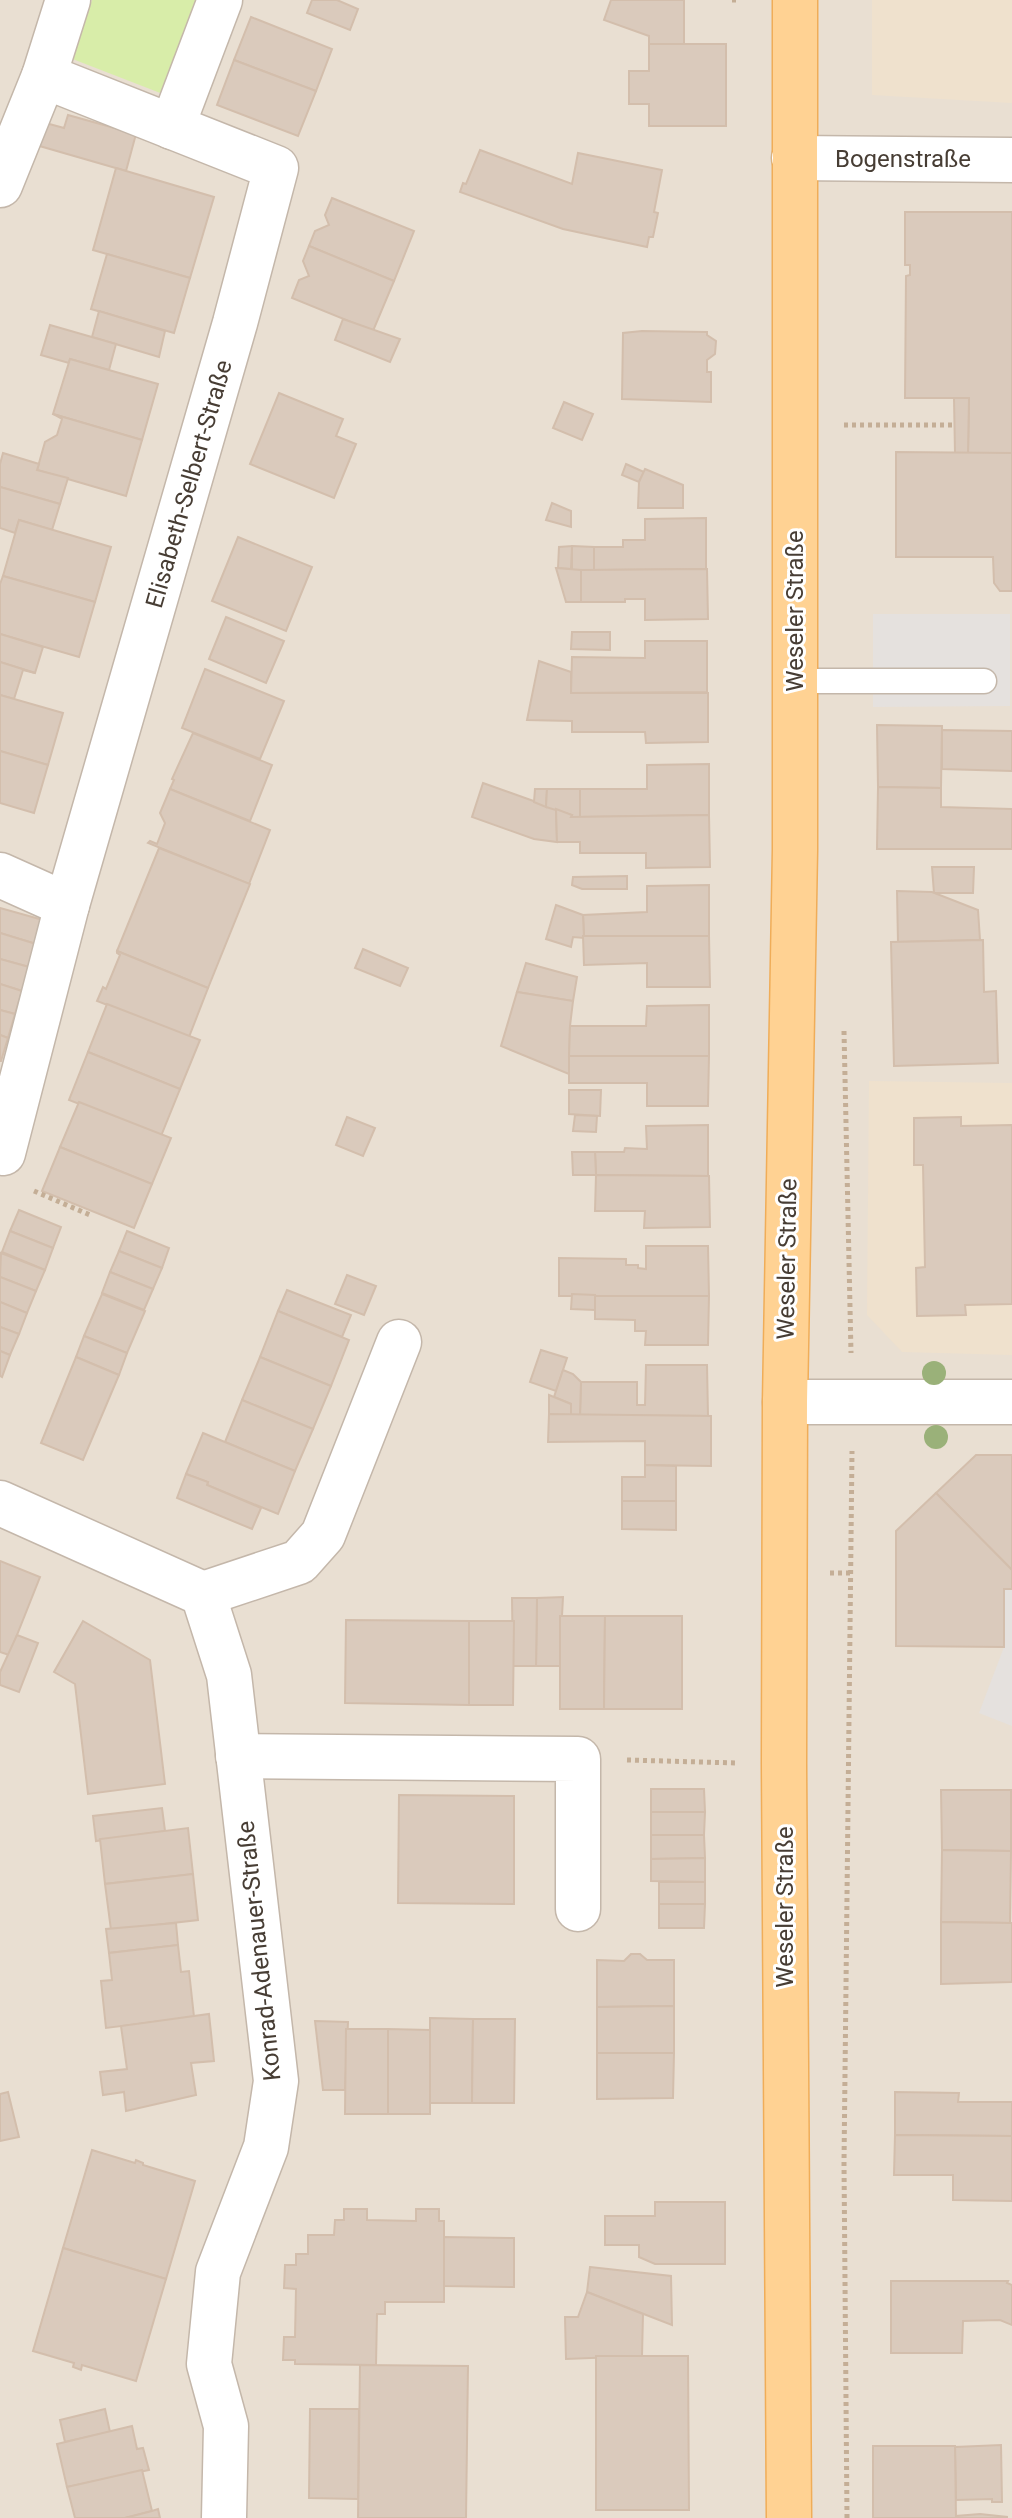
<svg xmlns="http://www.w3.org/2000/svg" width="1012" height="2518" viewBox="0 0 1012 2518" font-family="Roboto,sans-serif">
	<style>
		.residential { fill: #e9dfd2 }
		.education { fill: #efe1cd }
		.green { fill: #d8eda9 }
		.parking { fill: #e5e1de }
		.building { fill: #dacabc; stroke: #d3beac; stroke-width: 2 }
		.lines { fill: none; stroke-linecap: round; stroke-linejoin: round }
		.service-casing { stroke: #c4b7aa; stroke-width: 27 }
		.minor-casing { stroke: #c4b7aa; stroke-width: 47 }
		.primary-casing { stroke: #f0ad58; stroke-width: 47 }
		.path { stroke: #c4ae96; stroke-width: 5; stroke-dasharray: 4 4; stroke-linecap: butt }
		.service { stroke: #fff; stroke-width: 24 }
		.minor { stroke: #fff; stroke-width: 44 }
		.primary { stroke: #ffd293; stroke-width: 44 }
		.tree { fill: #9ab179 }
		.labels { text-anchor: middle; stroke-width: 6; stroke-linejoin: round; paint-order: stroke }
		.street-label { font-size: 24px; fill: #473d34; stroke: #fff }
	</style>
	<rect width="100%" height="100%" fill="#f4eee5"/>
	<!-- residential -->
	<rect class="residential" x="0" y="0" width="1012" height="2518"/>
	<!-- education -->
	<g class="education">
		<path d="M872,0H1012V103L872,95Z"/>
		<path d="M869,1081L1012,1083V1355L902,1352L867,1315Z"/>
	</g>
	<!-- green -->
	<path class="green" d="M92,0H205L168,96L70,58Z"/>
	<!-- parking -->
	<g class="parking">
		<path d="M873,614H1010V706L873,707Z"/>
		<path d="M1004,1589H1012V1726L979,1713L1004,1647Z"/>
	</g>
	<!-- building -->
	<g class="building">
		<path d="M312,0H337L358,9L350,30L307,13Z"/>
		<path d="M611,0H684V44H649V36L604,20Z"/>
		<path d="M251,17L332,49L316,91L234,60Z"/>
		<path d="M649,44H726V126H649V104H629V71H649Z"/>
		<path d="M234,60L316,91L298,136L217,105Z"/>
		<path d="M68,115L136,134L126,171L36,145L42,122L64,128Z"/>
		<path d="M480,150L572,184L578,153L662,170L654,212L658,213L653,237H649L647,247L563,229L460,192L463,183L466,184Z"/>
		<path d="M116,168L214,197L190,278L93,250Z"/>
		<path d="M332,198L414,231L394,281L309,246L315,231L329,225L325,215Z"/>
		<path d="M905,212H1012V453H968L969,398H905L906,276L910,275V265H905Z"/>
		<path d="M309,246L394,281L373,331L292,298L299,280L309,276L303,261Z"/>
		<path d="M107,254L190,278L174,333L91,309Z"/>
		<path d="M99,311L165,331L159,357L92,337Z"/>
		<path d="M343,319L400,339L390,362L335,340Z"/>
		<path d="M50,325L116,344L109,370L70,359L69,363L41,355Z"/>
		<path d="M642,331L707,332V335L716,341L715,354L707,360V372H711V402L622,399L623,333Z"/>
		<path d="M70,359L158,384L142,440L53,414Z"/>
		<path d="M279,393L343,419L336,436L356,444L334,498L250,464Z"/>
		<path d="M954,398H969L968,453H955Z"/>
		<path d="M564,402L593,414L582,440L553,428Z"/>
		<path d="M53,414L142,440L126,496L37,470L45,442L57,435L62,419Z"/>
		<path d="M896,452L1012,453V591H1000L994,583L993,557H896Z"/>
		<path d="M3,453L39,464L37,470L68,478L60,504L0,487V464Z"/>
		<path d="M626,464L644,472L639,482L622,475Z"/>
		<path d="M645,469L683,485V508H638L639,482Z"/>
		<path d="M0,487L60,504L52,530L19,520L15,533L0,528Z"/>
		<path d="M552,503L571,511V527L546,520Z"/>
		<path d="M706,518V569L594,570V547H623V540H645V519Z"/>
		<path d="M19,520L111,547L95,602L3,576Z"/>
		<path d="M238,537L312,567L286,631L212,601Z"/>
		<path d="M572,546L571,569L558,568L559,547Z"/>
		<path d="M572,546L594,547V570H572Z"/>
		<path d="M556,568L581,570V602H566Z"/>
		<path d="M707,569L708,619L645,620V599H625V602H581V570Z"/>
		<path d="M3,576L95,602L79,657L0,634V584Z"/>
		<path d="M226,617L284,641L266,683L209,659Z"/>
		<path d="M572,632H610V650L571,649Z"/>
		<path d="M0,634L43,647L35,673L0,662Z"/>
		<path d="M645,641H707V692L571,693L572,657L645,658Z"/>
		<path d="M539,661L571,672V693H708V742L646,743L645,732H572V721L527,720Z"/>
		<path d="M0,662L35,673L23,670L14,699L0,695Z"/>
		<path d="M205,669L284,701L260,759L182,728Z"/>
		<path d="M0,695L63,713L48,765L0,751Z"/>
		<path d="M877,725L942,726L941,788L878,787Z"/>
		<path d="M942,730L1012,731V771L942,769Z"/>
		<path d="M193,733L272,765L250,821L170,789L174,780L172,779Z"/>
		<path d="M0,751L48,765L34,813L0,803Z"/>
		<path d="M709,764V815L580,817V789H647V765Z"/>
		<path d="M483,783L556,809L557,842L534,839L472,817Z"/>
		<path d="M878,787L941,788V807L1012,809V849H877Z"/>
		<path d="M170,789L270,830L249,884L148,843L150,841L157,844L165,823L160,813Z"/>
		<path d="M535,789H547L546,807L534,802Z"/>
		<path d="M547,789H580V817H571L572,815L546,807Z"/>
		<path d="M556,809L572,815L571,817L709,815L710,867L646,868V853H580V842H557Z"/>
		<path d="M159,848L250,884L208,988L117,951Z"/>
		<path d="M932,867H974L973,893H934Z"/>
		<path d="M627,876V889H582L572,885L573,877Z"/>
		<path d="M709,885V936L584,937L583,915L647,912V886Z"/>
		<path d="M897,891L932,892L978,910L980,940L898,942Z"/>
		<path d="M556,905L583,915L584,938L573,937L571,947L546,939Z"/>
		<path d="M0,908L43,920L36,944L0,933Z"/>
		<path d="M0,933L36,944L29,967L0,959Z"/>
		<path d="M583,936H709L710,987H647V963L584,965Z"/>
		<path d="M983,940L984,992L996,991L998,1063L894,1066L891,942Z"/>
		<path d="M363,949L408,968L400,986L355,968Z"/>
		<path d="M117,951L208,988L189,1037L97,1001L103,987L106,989L120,955L117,953Z"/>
		<path d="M0,959L29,967L22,991L0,984Z"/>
		<path d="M526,963L577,977L573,1001L517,992Z"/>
		<path d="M0,984L22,991L15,1014L0,1010Z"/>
		<path d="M517,992L573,1001L570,1026L569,1074L501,1046Z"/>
		<path d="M107,1004L200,1040L180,1089L88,1052Z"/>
		<path d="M709,1005V1056H569L570,1026H646L647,1006Z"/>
		<path d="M0,1010L15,1014L8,1038L0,1035Z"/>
		<path d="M0,1035L8,1038L1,1061H0Z"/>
		<path d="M88,1052L180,1089L161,1136L69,1100Z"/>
		<path d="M569,1056H709L708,1106H647V1083H569Z"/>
		<path d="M569,1090H601L600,1116L569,1114Z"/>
		<path d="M79,1102L171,1138L152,1184L60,1147Z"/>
		<path d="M575,1115L597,1116L596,1132L573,1131Z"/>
		<path d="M347,1117L375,1128L363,1156L336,1145Z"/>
		<path d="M961,1117V1126L1012,1125V1304L965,1305L966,1315L917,1316L916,1268L925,1267L923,1165H914V1118Z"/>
		<path d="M708,1125V1176L596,1175L595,1152H624L625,1148L647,1149L646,1126Z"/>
		<path d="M60,1147L152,1184L134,1228L42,1191Z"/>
		<path d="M572,1152H595L596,1175H573Z"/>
		<path d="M596,1175L709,1176L710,1227L644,1228L645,1211H595Z"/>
		<path d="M19,1210L61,1227L53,1248L10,1231Z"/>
		<path d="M10,1231L53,1248L45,1270L2,1252Z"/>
		<path d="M127,1231L169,1248L162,1268L119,1251Z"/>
		<path d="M646,1246H708L709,1296H559V1258L626,1259V1265H638V1268L646,1269Z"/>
		<path d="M119,1251L162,1268L153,1289L110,1272Z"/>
		<path d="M1,1253L45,1270L36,1291L0,1277Z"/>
		<path d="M110,1272L153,1289L144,1310L102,1293Z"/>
		<path d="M347,1275L376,1286L364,1315L335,1304Z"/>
		<path d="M0,1277L36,1291L27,1313L0,1302Z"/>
		<path d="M287,1290L351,1315L342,1337L278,1311Z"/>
		<path d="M102,1294L145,1311L127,1353L84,1336Z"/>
		<path d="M572,1294L595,1295V1310L571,1309Z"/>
		<path d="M595,1296H709L708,1345H645L646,1331H635V1320L595,1319Z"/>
		<path d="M0,1302L27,1313L19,1334L0,1327Z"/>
		<path d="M278,1311L349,1340L331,1386L260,1357Z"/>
		<path d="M0,1327L19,1334L10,1355L0,1351Z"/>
		<path d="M84,1336L127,1353L119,1375L76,1357Z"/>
		<path d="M541,1350L567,1358L556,1391L530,1382Z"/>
		<path d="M0,1351L10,1355L2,1377L0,1376Z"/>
		<path d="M76,1357L119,1375L83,1460L41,1443Z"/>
		<path d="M260,1357L331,1386L313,1429L242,1400Z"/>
		<path d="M646,1365H707L708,1416L580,1415L581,1382H637V1405H645Z"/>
		<path d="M563,1370L573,1374L581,1382L580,1415H571V1404L554,1397Z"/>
		<path d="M549,1395L571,1404V1415H549Z"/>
		<path d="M242,1400L313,1429L295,1471L225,1442Z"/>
		<path d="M549,1414L711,1416V1466L645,1465V1441L548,1442Z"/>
		<path d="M203,1433L295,1471L278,1514L207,1485L208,1482L186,1474Z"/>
		<path d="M976,1455H1012V1570L936,1493Z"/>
		<path d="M645,1465L676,1466V1501H622V1477H645Z"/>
		<path d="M186,1474L208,1482L207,1485L261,1508L252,1529L177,1498Z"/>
		<path d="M936,1493L1012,1570V1589H1004V1647L896,1646V1531Z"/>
		<path d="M622,1501H676V1530L622,1529Z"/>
		<path d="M0,1561L40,1577L9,1655L0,1652Z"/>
		<path d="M563,1597L562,1616H560V1666H536L537,1598Z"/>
		<path d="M512,1598H537L536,1666H513Z"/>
		<path d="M560,1616H605L604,1709H560Z"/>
		<path d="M605,1616H682V1709H604Z"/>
		<path d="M346,1620L469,1621V1705L345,1703Z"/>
		<path d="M83,1621L150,1660L165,1784L88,1794L75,1684L54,1672Z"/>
		<path d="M469,1621H514L513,1705H469Z"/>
		<path d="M17,1635L38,1643L19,1692L0,1685V1672Z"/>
		<path d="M651,1789H704L705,1812H651Z"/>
		<path d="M941,1790H1011V1851L942,1850Z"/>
		<path d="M399,1795L514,1796V1904L398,1903Z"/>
		<path d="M162,1808L165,1831L96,1841L93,1816Z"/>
		<path d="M651,1812H705L704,1835H651Z"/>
		<path d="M188,1828L193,1874L105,1884L100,1839Z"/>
		<path d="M651,1835H704L705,1858L651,1859Z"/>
		<path d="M942,1850L1011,1851L1010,1923L941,1922Z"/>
		<path d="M705,1858V1882L651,1881V1859Z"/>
		<path d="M193,1874L198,1920L111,1930L105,1884Z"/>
		<rect x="659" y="1882" width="46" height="22"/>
		<path d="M659,1904H705L704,1928H659Z"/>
		<path d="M941,1922L1012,1923V1982L941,1984Z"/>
		<path d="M176,1923L178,1945L109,1953L106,1929Z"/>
		<path d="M178,1945L181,1972L189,1971L194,2017L106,2028L101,1981L112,1980L109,1953Z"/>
		<path d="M631,1954H640L647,1960H674V2006L597,2007V1960L624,1961Z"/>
		<path d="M674,2006V2053H597V2007Z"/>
		<path d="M209,2014L214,2061L191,2063L196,2095L126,2111L124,2092L103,2095L100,2072L127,2069L121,2026Z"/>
		<path d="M430,2018L473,2019L472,2103H430Z"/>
		<path d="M473,2019H515L514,2103H472Z"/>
		<path d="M315,2021L348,2022L345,2090H323Z"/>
		<path d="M346,2029H388V2114H345Z"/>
		<path d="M388,2029L430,2030V2114H388Z"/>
		<path d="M597,2053H674L673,2098L597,2099Z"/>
		<path d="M8,2092L19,2137L0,2141V2094Z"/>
		<path d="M895,2092L959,2093L958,2102H1012V2136L895,2135Z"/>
		<path d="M895,2135L1012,2136V2201L953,2200V2175H894Z"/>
		<path d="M92,2150L135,2163L136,2160L143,2163V2165L195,2181L166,2279L63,2248Z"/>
		<path d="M655,2202H725V2264H655L639,2257V2245H605V2216H655Z"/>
		<path d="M344,2209H367V2220L416,2221V2209H439V2221H444V2302H385V2314H377L376,2365L295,2364V2360H283L284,2337H295L296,2289L284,2288L285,2265H296V2254H308V2235H334L335,2220H344Z"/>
		<path d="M444,2237L514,2238V2287L444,2286Z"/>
		<path d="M63,2248L166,2279L136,2381L82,2365L81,2370L73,2367L74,2363L33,2351Z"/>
		<path d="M590,2267L671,2276L672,2325L587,2292Z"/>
		<path d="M891,2281H1008L1007,2283L1012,2285V2325L1000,2320L963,2321L962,2353H891Z"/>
		<path d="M587,2292L643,2314L642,2356L566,2359L565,2317H578Z"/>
		<path d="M596,2356H688L689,2510H596Z"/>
		<path d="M360,2365L468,2366L466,2518H358Z"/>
		<path d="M105,2409L110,2432L65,2442L60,2420Z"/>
		<path d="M310,2409H359L358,2499L309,2498Z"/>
		<path d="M132,2426L137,2449L143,2448L149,2470L67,2487L57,2444Z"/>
		<path d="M1001,2445L1002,2502H992V2499L956,2500L955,2447Z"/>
		<path d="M873,2446H955L956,2518H873Z"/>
		<path d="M142,2470L152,2511L125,2518H75L67,2487Z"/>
		<path d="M158,2509L160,2518H125L152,2511Z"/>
		<path d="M980,2514L1007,2517V2518H956V2516Z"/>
	</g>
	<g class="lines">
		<!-- service casing -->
		<g class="service-casing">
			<path id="service" d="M795,681H984"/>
		</g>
		<!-- minor casing -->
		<g class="minor-casing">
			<g id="minor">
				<path d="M172,127L220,0"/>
				<path d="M794,158L1012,160"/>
				<path d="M0,185L44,76L68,0"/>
				<path d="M0,875L67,905L235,323L276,168L44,76"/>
				<path d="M3,1153L67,905"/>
				<path d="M785,1402H1012"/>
				<path d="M0,1503L203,1594L229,1675L276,2081L266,2147L218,2272L209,2364L226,2426L224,2518"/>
				<path d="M203,1594L299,1562L323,1535L399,1342"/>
				<path d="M238,1756L578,1759V1909"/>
			</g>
		</g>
		<!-- primary casing -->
		<g class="primary-casing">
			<path id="primary" d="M789,2518L784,1764L785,1402L795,850V0"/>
		</g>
		<!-- path -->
		<g class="path">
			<path d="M732,0H736"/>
			<path d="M844,425H955"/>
			<path d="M844,1031L851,1353"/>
			<path d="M34,1191L90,1215"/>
			<path d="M830,1573H852"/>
			<path d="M627,1760L737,1763"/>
			<path d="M847,2518L844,2163L852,1451"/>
		</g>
		<!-- service -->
		<use href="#service" class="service"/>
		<!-- minor -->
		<use href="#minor" class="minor"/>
		<!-- primary -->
		<use href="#primary" class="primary"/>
	</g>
	<!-- trees -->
	<g class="tree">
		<circle cx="934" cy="1373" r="12"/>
		<circle cx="936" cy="1437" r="12"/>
	</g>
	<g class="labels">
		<!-- street labels -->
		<g class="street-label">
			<text x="903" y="167">Bogenstraße</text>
			<text transform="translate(189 484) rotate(-74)" y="8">Elisabeth-Selbert-Straße</text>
			<text transform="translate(795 611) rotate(-90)" y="8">Weseler Straße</text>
			<text transform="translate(787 1259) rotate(-89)" y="8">Weseler Straße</text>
			<text transform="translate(785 1907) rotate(-90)" y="8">Weseler Straße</text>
			<text transform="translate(259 1951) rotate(-96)" y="8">Konrad-Adenauer-Straße</text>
		</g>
	</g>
</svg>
